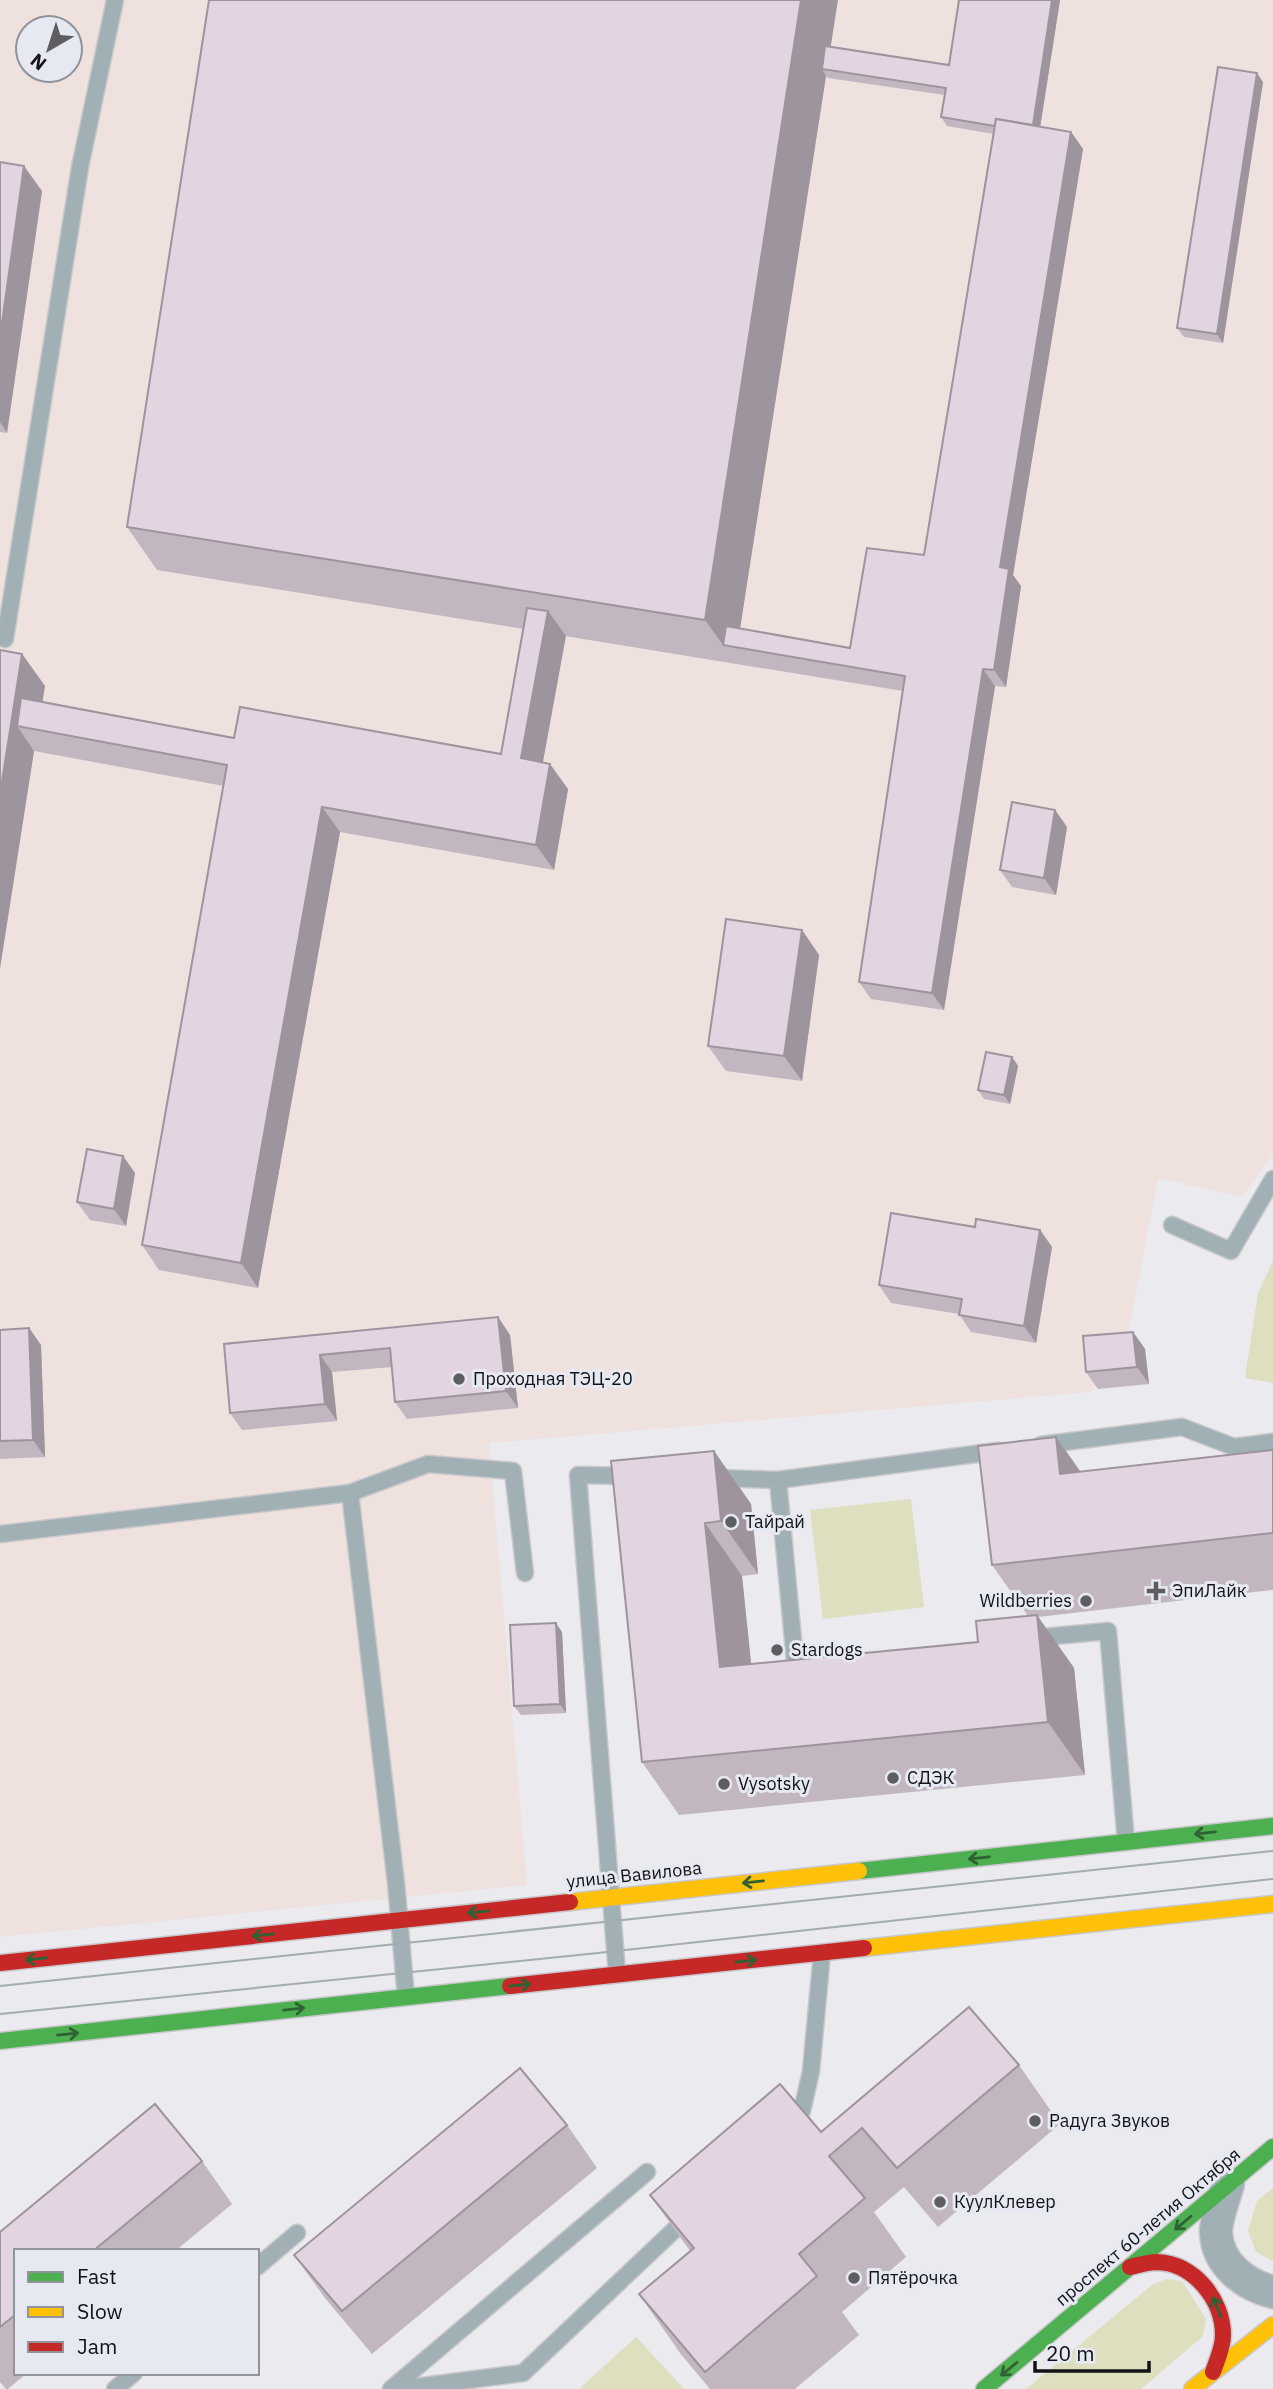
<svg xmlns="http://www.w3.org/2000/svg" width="1273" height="2389" viewBox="0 0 1273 2389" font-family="'IBM Plex Sans',sans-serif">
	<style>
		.industrial { fill: #eee1de; fill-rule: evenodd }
		.green { fill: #dddfbf }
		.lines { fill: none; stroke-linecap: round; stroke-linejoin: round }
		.lane-casing { stroke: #c8c8cb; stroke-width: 19 }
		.street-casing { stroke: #c8c8cb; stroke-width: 35 }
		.fast-casing { stroke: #c8c8cb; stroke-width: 19 }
		.slow-casing { stroke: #c8c8cb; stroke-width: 19 }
		.jam-casing { stroke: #c8c8cb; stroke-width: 19 }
		.lane { stroke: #a0b0b4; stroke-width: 16 }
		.street { stroke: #a0b0b4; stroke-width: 32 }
		.fast { stroke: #4caf50; stroke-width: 16 }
		.slow { stroke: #ffc107; stroke-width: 16 }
		.jam { stroke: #c62828; stroke-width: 16 }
		.tram { stroke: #a4acaf; stroke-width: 2 }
		.wall { fill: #c2b6c1; fill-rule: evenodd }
		.shaded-wall { fill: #9e949d }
		.building { fill: #e2d4e0; stroke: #9e949d; stroke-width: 2 }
		.oneway { stroke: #2f6133 }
		.poi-dot { fill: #5e5e62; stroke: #e7e9f2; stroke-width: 2.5 }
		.labels { text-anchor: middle; stroke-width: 6; stroke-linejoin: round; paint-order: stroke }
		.poi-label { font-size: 18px; fill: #121316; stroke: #e7e9f2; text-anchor: start }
		.street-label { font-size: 18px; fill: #121316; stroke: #e7e9f2 }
	</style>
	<rect width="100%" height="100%" fill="#eaeaef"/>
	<!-- industrial -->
	<path class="industrial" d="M0,0H1273V1155L1242,1197L1158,1178L1126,1346L1091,1392L489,1443L527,1885L0,1937ZM28,28H70V70H28Z"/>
	<!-- green -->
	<g class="green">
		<path d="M1273,1261V1383L1245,1378L1258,1293Z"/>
		<path d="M911,1499L924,1607L823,1619L810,1510Z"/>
		<path d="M1273,2188V2261L1256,2252L1248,2231L1257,2201Z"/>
		<path d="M1166,2279L1182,2281L1206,2319L1203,2336L1141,2389H1026L1152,2285Z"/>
		<path d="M636,2337L684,2389H579Z"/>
	</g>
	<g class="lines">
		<!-- lane casing -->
		<g class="lane-casing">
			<g id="lane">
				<path d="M5,639L80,167L115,0"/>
				<path d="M1172,1225L1231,1251L1273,1179"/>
				<path d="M1041,1445L1182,1427L1234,1447L1273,1442"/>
				<path d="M713,1478L778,1480L795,1661L812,1659"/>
				<path d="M778,1480L998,1451"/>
				<path d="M350,1493L428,1464L513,1471L525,1573"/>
				<path d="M0,1534L350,1493L396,1883L406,1997"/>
				<path d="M1033,1638L1108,1631L1126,1842"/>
				<path d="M617,1974L578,1475L631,1476"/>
				<path d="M787,2124L802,2111L811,2071L822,1953"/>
				<path d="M257,2267L297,2233"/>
				<path d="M115,2389L134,2373"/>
				<path d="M391,2389L647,2172"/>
				<path d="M400,2389L523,2373L689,2216"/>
			</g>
		</g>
		<!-- street casing -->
		<g class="street-casing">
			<path id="street" d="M1228,2184C1224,2199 1216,2217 1216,2232C1217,2264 1245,2285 1273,2292"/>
		</g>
		<!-- fast casing -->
		<g class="fast-casing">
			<g id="fast">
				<path d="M859,1871L1273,1826"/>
				<path d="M0,2041L510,1986"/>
				<path d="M984,2389L1273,2147"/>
			</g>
		</g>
		<!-- slow casing -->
		<g class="slow-casing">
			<g id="slow">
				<path d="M570,1902L859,1871"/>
				<path d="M864,1948L1273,1904"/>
				<path d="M1192,2389L1273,2325"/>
			</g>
		</g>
		<!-- jam casing -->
		<g class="jam-casing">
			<g id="jam">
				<path d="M0,1963L570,1902"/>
				<path d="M510,1986L864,1948"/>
				<path d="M1130,2267C1139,2265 1148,2262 1157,2262C1194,2263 1223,2300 1223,2335C1223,2348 1217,2360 1213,2372"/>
			</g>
		</g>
		<!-- lane -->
		<use href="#lane" class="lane"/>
		<!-- street -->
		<use href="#street" class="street"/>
		<!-- fast -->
		<use href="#fast" class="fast"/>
		<!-- slow -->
		<use href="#slow" class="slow"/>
		<!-- jam -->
		<use href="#jam" class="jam"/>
		<!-- tram -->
		<g class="tram">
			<path d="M0,1986L1273,1851"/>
			<path d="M0,2014L598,1953L1273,1879"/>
		</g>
	</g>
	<!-- wall -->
	<g class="wall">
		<path d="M1060,0L1040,127L1071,132L1083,149L1013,575L1021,586L1006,687L995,686L944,1010L871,999L859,982L903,691L565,636L543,762L568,789L554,870L340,832L258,1288L159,1270L142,1245L224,786L34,751L0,968V650L22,654L45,686L42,702L234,738L501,754L524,629L157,570L127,527L831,47L949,65ZM826,76L828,78L945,95L941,117L947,126L994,134L924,555L850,648L740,628Z"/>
		<path d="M1263,82L1223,343L1184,337L1177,328Z"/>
		<path d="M0,162L42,191L7,433L0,432Z"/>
		<path d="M1055,810L1067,827L1056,895L1012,887L1000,870Z"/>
		<path d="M802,930L819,955L802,1081L726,1071L708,1046Z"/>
		<path d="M1012,1057L1018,1066L1010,1104L984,1099L978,1090Z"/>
		<path d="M123,1156L135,1173L126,1226L90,1220L77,1202Z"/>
		<path d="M975,1227L1040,1230L1052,1247L1036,1343L971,1332L959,1314L891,1303L879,1285Z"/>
		<path d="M498,1317L510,1335L518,1408L407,1419L395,1402L392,1367L332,1372L337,1421L242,1430L230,1413L224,1344Z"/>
		<path d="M29,1328L41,1345L45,1457L0,1459V1330Z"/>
		<path d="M1133,1332L1145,1349L1149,1384L1098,1389L1086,1372Z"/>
		<path d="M1056,1437L1081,1472L1273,1450V1590L1038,1617L1074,1668L1085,1775L679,1815L642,1762L714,1451L751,1504L758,1574L742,1576L751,1664L978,1642L1028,1616L992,1565Z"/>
		<path d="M562,1632L566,1713L521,1715L514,1706Z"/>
		<path d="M1019,2065L1060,2124L938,2227L904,2187L874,2212L906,2257L842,2312L859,2335L795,2389H710L680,2353L639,2294L690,2251L650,2195Z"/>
		<path d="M567,2125L597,2168L372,2354L325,2298L294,2255Z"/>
		<path d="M202,2161L232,2204L175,2251H16V2373H27L8,2389H6L0,2382V2232Z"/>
	</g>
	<!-- shaded-wall -->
	<g class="shaded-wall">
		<path d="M801,0H838L827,70L822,69L826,76L737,648L723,645L705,620Z"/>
		<path d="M1052,0H1060L1038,141L1032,132Z"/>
		<path d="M1257,73L1263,82L1223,343L1217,334Z"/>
		<path d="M1071,132L1083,149L1013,575L1021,586L1006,687L994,670L1000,567Z"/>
		<path d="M24,166L42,191L7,433L0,422V337Z"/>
		<path d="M548,611L566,636L539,783L521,758Z"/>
		<path d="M22,654L45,686L38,730L17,726L34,751L0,968V794Z"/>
		<path d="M983,669L995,686L944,1010L932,993Z"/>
		<path d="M550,764L568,789L554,870L536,845Z"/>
		<path d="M322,807L340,832L258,1288L241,1263Z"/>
		<path d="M1055,810L1067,827L1056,895L1044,878Z"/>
		<path d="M802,930L819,955L802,1081L784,1056Z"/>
		<path d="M1012,1057L1018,1066L1010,1104L1004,1095Z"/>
		<path d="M123,1156L135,1173L126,1226L114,1209Z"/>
		<path d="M1040,1230L1052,1247L1036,1343L1024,1326Z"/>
		<path d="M498,1317L510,1335L518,1408L506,1391Z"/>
		<path d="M29,1328L41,1345L45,1457L33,1440Z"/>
		<path d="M1133,1332L1145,1349L1149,1384L1137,1367Z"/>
		<path d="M320,1355L332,1372L337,1421L325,1404Z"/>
		<path d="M1056,1437L1093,1490L1060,1474Z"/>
		<path d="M714,1451L751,1504L758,1574L721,1521Z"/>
		<path d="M705,1523L742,1576L757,1720L720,1667Z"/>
		<path d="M1037,1615L1074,1668L1085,1775L1048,1722Z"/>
		<path d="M556,1623L562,1632L566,1713L560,1704Z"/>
	</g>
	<!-- building -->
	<g class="building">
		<path d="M209,0H801L705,620L127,527Z"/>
		<path d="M959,0H1052L1033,125L996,119L995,126L941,117L946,88L822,69L825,46L949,65Z"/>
		<path d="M1218,67L1257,73L1217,334L1177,328Z"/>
		<path d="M996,119L1071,132L1000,567L1009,569L994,670L983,669L932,993L859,982L905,676L723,645L726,626L850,648L867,548L924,555Z"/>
		<path d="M0,162L24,166L0,337Z"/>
		<path d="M527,608L548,611L521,758L550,764L536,845L322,807L241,1263L142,1245L227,765L17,726L21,698L234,738L240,707L501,754Z"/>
		<path d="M0,650L22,654L0,794Z"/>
		<path d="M1012,802L1055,810L1044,878L1000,870Z"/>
		<path d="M726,919L802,930L784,1056L708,1046Z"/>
		<path d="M986,1052L1012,1057L1004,1095L978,1090Z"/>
		<path d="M87,1149L123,1156L114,1209L77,1202Z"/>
		<path d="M891,1213L975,1227L976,1219L1040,1230L1024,1326L959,1315L962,1299L879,1285Z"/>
		<path d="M498,1317L506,1391L395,1402L390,1348L320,1355L325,1404L230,1413L224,1344Z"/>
		<path d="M29,1328L33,1440L0,1441V1330Z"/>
		<path d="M1133,1332L1137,1367L1086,1372L1083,1336Z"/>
		<path d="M1056,1437L1060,1474L1273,1450V1533L992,1565L978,1446Z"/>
		<path d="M714,1451L721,1521L705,1523L720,1667L978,1642L976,1621L1037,1615L1048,1722L642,1762L611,1461Z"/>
		<path d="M556,1623L560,1704L514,1706L510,1625Z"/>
		<path d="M969,2007L1019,2065L897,2168L862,2128L829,2156L865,2198L799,2254L817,2276L705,2372L639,2294L694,2248L650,2195L780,2084L821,2132Z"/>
		<path d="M520,2068L567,2125L342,2311L294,2255Z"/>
		<path d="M155,2104L202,2161L93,2251H16V2314L0,2327V2232Z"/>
	</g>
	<!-- one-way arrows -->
	<defs><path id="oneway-shaft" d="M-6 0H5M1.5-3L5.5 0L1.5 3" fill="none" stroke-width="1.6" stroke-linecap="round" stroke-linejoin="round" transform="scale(1.75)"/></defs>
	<g class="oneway">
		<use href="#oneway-shaft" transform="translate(1205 1833) rotate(174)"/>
		<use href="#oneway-shaft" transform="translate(979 1858) rotate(174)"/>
		<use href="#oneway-shaft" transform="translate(753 1882) rotate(174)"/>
		<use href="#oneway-shaft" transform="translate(478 1912) rotate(174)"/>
		<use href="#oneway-shaft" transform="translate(263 1935) rotate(174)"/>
		<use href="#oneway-shaft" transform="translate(36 1959) rotate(174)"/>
		<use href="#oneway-shaft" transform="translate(746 1961) rotate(-6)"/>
		<use href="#oneway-shaft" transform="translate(520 1985) rotate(-6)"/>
		<use href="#oneway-shaft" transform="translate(294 2009) rotate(-6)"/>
		<use href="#oneway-shaft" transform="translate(68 2034) rotate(-6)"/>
		<use href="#oneway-shaft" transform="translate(1183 2223) rotate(140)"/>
		<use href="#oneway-shaft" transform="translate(1217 2307) rotate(-111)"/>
		<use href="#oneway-shaft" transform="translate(1009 2369) rotate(140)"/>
	</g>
	<!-- markers -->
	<g class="poi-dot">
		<circle cx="459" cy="1379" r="7"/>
		<circle cx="731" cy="1522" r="7"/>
		<path d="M1152.5 1580.5h7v7h7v7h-7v7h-7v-7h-7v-7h7z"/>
		<circle cx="1086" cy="1601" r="7"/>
		<circle cx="777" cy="1650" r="7"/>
		<circle cx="893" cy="1778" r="7"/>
		<circle cx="724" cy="1784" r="7"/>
		<circle cx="1035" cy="2121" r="7"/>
		<circle cx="940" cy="2202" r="7"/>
		<circle cx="854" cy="2278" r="7"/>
	</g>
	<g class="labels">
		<!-- poi labels -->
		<g class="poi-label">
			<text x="473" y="1385">Проходная ТЭЦ-20</text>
			<text x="745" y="1528">Тайрай</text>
			<text x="1172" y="1597">ЭпиЛайк</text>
			<text x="1072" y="1607" text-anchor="end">Wildberries</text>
			<text x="791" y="1656">Stardogs</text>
			<text x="907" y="1784">СДЭК</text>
			<text x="738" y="1790">Vysotsky</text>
			<text x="1049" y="2127">Радуга Звуков</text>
			<text x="954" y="2208">КуулКлевер</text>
			<text x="868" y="2284">Пятёрочка</text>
		</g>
		<!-- street labels -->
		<g class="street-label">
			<text transform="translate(634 1875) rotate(-6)" y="6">улица Вавилова</text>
			<text transform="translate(1148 2227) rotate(-40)" y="6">проспект 60-летия Октября</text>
		</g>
	</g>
	<!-- legend -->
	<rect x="14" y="2249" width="245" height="126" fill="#e7e9f2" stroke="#92939a" stroke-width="2"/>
	<rect x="28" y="2272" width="35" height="10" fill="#4caf50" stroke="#92939a" stroke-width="2"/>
	<text x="77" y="2284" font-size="21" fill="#121316">Fast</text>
	<rect x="28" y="2307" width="35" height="10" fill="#ffc107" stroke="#92939a" stroke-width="2"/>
	<text x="77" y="2319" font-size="21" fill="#121316">Slow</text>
	<rect x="28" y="2342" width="35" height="10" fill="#c62828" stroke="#92939a" stroke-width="2"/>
	<text x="77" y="2354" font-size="21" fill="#121316">Jam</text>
	<!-- north arrow -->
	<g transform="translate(49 49) rotate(219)"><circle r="33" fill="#e7e9f2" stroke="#92939a" stroke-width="2"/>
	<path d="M0-5L12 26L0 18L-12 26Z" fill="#5e5e62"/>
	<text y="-10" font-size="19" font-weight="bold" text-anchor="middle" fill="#121316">N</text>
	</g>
	<!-- scale -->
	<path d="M1035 2361v10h114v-10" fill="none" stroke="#121316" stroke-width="3.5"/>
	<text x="1046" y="2361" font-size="21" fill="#121316" stroke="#e7e9f2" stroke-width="5" paint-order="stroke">20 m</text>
</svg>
